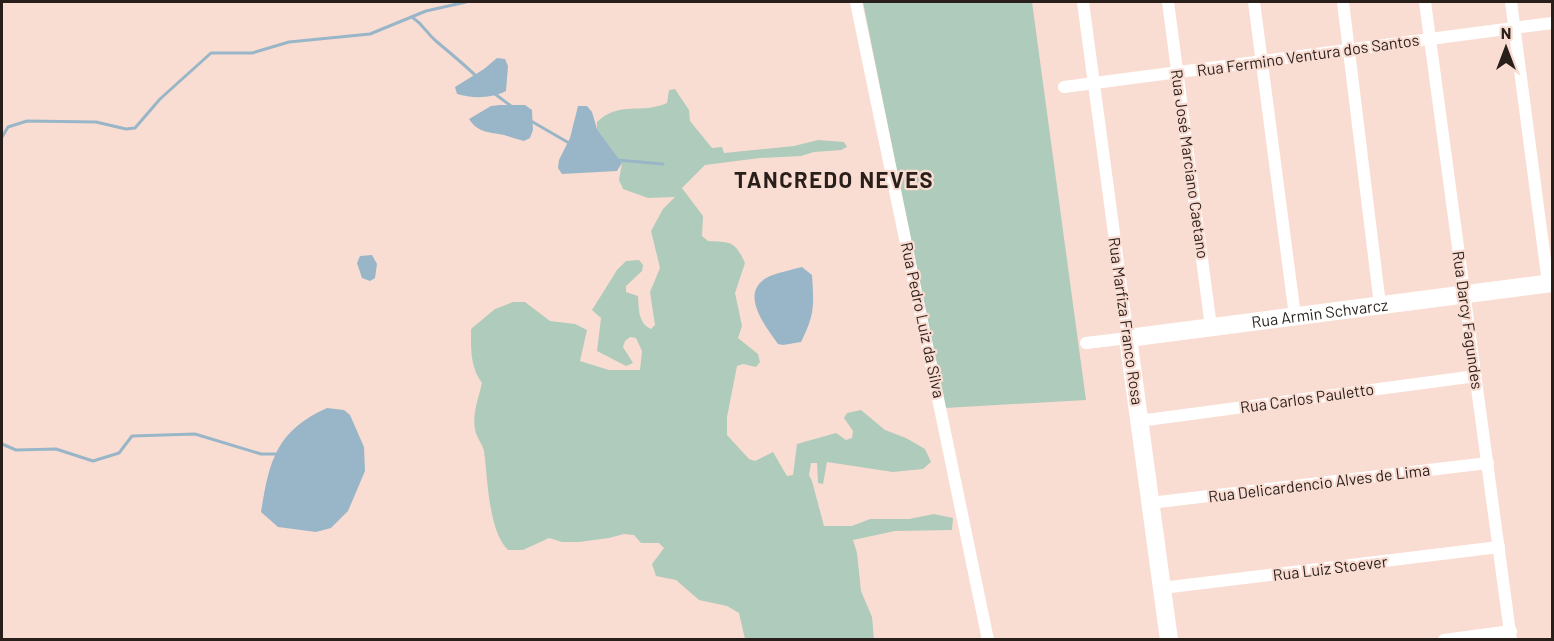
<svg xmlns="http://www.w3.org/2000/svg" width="1554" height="641" viewBox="0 0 1554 641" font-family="Barlow,sans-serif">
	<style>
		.green { fill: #afcbbb }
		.water { fill: #99b6c8 }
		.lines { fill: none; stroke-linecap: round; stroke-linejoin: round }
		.stream { stroke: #99b6c8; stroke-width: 3 }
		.street { stroke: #fff; stroke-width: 12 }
		.secondary { stroke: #fff; stroke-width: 18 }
		.labels { text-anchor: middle; stroke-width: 4.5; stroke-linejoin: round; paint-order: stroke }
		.street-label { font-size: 16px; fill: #281e1a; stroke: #faddd2 }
		.district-label { font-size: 22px; font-weight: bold; letter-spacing: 1.5px; fill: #281e1a; stroke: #faddd2 }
	</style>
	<rect width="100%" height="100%" fill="#faddd2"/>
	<!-- green -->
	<g class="green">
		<path d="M863,2H1032L1086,400L945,408Z"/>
		<path d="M675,89L689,110L690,121L712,148L722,147L724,153L794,146L818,140L844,142L847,147L841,150L814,152L801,156L760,158L705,165L682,188L703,216L702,236L708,241C731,242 735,241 745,263L735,293L742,326L738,338L758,354L760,362L756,367L743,364L737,366L727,417V435L749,459L755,461L773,452L787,476L793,475L797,444L836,433L846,440L852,438L853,431L844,418L847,413L861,410L885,430L906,438L925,449L931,462L923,469L893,472L827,462L823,484L818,483L817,463H811L809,475L812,481L824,526H852L870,519H909L934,514L953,518L952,530L895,531L853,540L857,553L861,591L872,617L874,640L745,639L739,613L727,606L699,600L676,580L656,576L652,564L664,548L659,543H641L634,535L624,534L609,538L579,542H562L549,538L523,550H508C488,530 488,479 484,451C482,443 476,437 475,429C472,414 479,397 482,383C470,367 471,349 471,329L495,309L513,302H525L550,321L575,324L587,330L580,361L609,370H640L642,351L636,338L630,337L625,341L623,347L633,363L626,366L597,351L601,318L592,310L617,270L626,261L639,260L643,265L642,271L626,286V292L638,296C639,309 638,323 651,329L655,325L650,292L660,268L651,231L663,209L675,197L648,198L623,189L619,180L622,163L597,129V122C621,100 640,115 667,103L669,90Z"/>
	</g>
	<!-- water -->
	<g class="water">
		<path d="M497,58L505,59L508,66L506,91C493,98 473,99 457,94L455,87L484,69Z"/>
		<path d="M500,105H525L532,110L533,130L530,138L524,141C517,139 511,137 504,135C489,132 478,133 469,119L491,106Z"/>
		<path d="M578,106H587L592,112L597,129L622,163L617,171L562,174L558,168L559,160L570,138Z"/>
		<path d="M372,255L377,264L375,278L370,281L362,278L357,263L360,256Z"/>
		<path d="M802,267L812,275C814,305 815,314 801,342L783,345L778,344C765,326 737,291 770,276C780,272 791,270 802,267Z"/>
		<path d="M327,408L344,410L350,415L364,447L365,471L348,511L331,528L316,532L278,527L261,512C269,461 276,431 327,408Z"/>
	</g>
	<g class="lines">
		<!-- stream -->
		<g class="stream">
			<path d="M412,17C425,26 425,32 436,41C450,53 464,64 477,77"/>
			<path d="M495,94L511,106"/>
			<path d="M531,121L569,143"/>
			<path d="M2,137L8,127L27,121L96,122L126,129L135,128L160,99L211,53H252L289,42L370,34L426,11L466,2"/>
			<path d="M617,160L663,164"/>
			<path d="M2,444L16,450L56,449L93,461L119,453L132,436L195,434L261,454H280"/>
		</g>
		<!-- street -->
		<g class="street">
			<path d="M856,2L988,640"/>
			<path d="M1083,2L1128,338L1086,343"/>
			<path d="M1168,2L1211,327"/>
			<path d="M1254,2L1295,316"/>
			<path d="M1343,2L1380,305"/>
			<path d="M1425,2L1511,640"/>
			<path d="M1511,2L1548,283"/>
			<path d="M1064,87L1552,23"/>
			<path d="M1139,421L1476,376"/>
			<path d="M1150,503L1488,463"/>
			<path d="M1162,588L1499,547"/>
			<path d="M1444,640L1511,631"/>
		</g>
		<!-- secondary -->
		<path class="secondary" id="s1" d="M1169,640L1128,338L1552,283"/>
	</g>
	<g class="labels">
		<!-- street labels -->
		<g class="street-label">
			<text transform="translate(1308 55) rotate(-8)" y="6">Rua Fermino Ventura dos Santos</text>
			<text transform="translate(1190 164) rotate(82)" y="6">Rua José Marciano Caetano</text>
			<text dy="6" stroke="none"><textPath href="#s1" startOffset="498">Rua Armin Schvarcz</textPath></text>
			<text transform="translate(923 320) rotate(78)" y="6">Rua Pedro Luiz da Silva</text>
			<text transform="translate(1468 320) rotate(82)" y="6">Rua Darcy Fagundes</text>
			<text transform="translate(1126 321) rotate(82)" y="6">Rua Marfiza Franco Rosa</text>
			<text transform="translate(1307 398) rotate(-8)" y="6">Rua Carlos Pauletto</text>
			<text transform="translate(1319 483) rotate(-7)" y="6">Rua Delicardencio Alves de Lima</text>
			<text transform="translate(1330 568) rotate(-7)" y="6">Rua Luiz Stoever</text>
		</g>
		<!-- district labels -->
		<g class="district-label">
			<text x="834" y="188">TANCREDO NEVES</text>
		</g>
	</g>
	<!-- border -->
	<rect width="1554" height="641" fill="none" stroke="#281e1a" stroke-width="6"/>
	<!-- north arrow -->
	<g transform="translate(1506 48)" stroke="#faddd2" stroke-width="4.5" paint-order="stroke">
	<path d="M0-4.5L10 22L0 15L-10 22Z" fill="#281e1a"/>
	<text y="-9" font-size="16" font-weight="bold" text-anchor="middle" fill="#281e1a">N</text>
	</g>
</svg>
